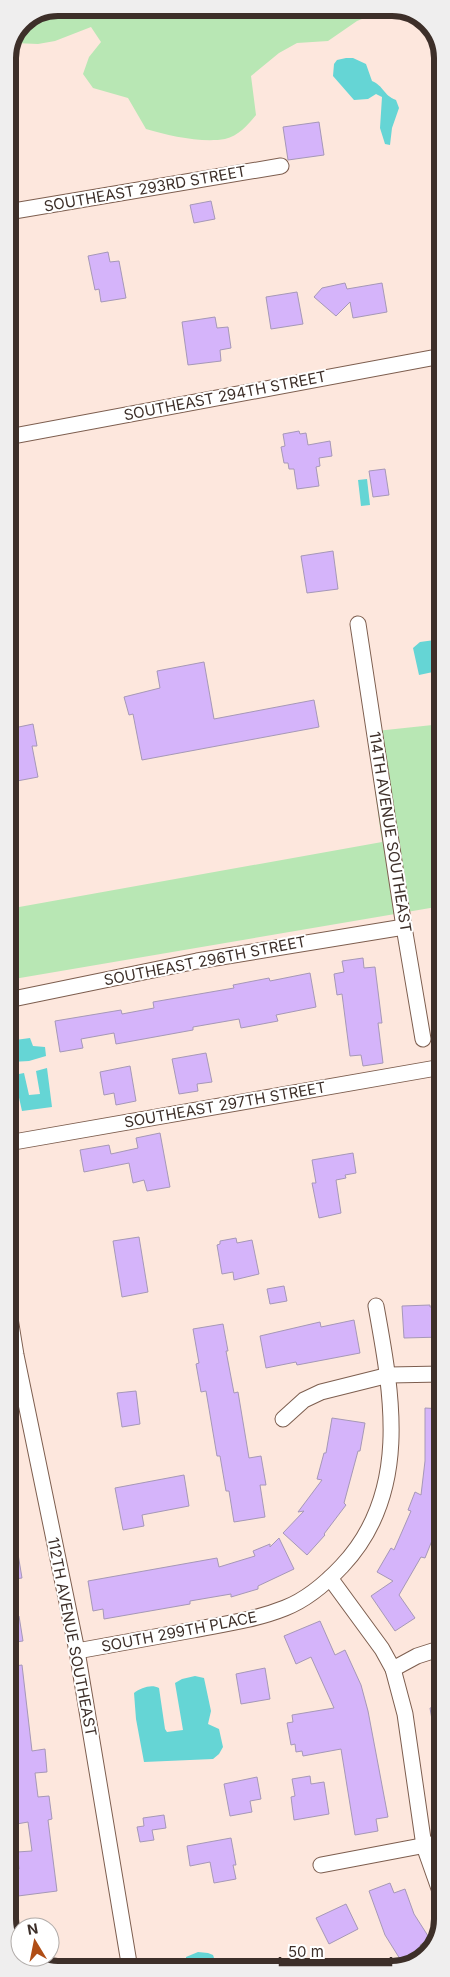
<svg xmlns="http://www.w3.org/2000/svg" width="450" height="1977" viewBox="0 0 450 1977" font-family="Inter,sans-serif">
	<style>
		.green { fill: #b8e7b4 }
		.water { fill: #65d5d5 }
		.building { fill: #d5b4fa; stroke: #a698b7 }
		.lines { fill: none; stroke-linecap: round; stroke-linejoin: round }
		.minor-casing { stroke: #7d5e4f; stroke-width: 17 }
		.minor { stroke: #fff; stroke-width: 15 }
		.labels { text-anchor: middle; stroke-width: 4; stroke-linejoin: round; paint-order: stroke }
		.street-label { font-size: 15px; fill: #3d2f29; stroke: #fff }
		.rim { fill: none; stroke: #3d2f29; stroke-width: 6 }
	</style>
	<rect width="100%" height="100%" fill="#fde7dd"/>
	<!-- green -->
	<g class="green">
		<path d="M58,8H389L357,21L328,41L297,43L279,53L251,76L256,115C248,125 238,136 225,139C202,143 169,136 146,129L128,98L93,88L83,74L89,57L101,42L91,27L55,41L38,44L14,43L22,22Z"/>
		<path d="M442,724V906L8,980V909L382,842L367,732Z"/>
	</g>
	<!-- water -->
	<g class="water">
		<path d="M346,58H353L366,64L372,81C384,86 383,95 396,100L399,108L392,128L390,145L385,144L380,128L382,97L376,94L368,99L354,100L333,76L334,64L337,60Z"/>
		<path d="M367,479L370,505L361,506L358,480Z"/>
		<path d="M442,639V650L436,645L433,646L431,650L433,672L419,675L413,648L420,642Z"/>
		<path d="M30,1038L33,1046L45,1047L46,1056L29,1061L11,1062L8,1052V1041Z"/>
		<path d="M47,1068L52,1107L22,1111L14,1075L24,1073L29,1095L40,1094L36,1071Z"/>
		<path d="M195,1676L204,1678L211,1711L208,1724L219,1729L223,1747L219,1754L213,1759L144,1762L136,1719L134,1693C141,1688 151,1684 159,1688L165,1729L167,1732L183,1730L175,1683L182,1679Z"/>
		<path d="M198,1952L208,1953L213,1955L218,1969H186V1957Z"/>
	</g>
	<!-- building -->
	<g class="building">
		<path d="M319,122L324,155L288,160L283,127Z"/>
		<path d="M211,201L215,219L194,223L190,205Z"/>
		<path d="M108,252L110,262L119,261L126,298L101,302L99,289L95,290L88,256Z"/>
		<path d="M345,283L347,289L382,283L387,312L353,318L350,302L336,316L314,297L322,288Z"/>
		<path d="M297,292L303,324L271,329L266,297Z"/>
		<path d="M215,317L217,328L228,327L231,348L220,350L221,361L188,365L182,322Z"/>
		<path d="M299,431L300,434L306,433L308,445L330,441L332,456L319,458L320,466L316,467L319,486L297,489L294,469H289L288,463H284L281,447L285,446L283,434Z"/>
		<path d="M385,469L389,495L373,497L369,471Z"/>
		<path d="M333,551L338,589L307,593L301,556Z"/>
		<path d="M204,662L214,719L314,700L319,727L142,760L133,714L129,715L124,697L160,688L157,671Z"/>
		<path d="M33,724L37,746H32L38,777L17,781L10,745L17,744L14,728Z"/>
		<path d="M363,958L364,968L375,967L382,1023H378L383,1063L363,1066L361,1055L350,1056L342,994L337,995L334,974L344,972L342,961Z"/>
		<path d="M310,973L316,1007L276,1015L278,1021L241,1028L239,1019L193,1027V1030L116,1044L114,1033L81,1039L83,1048L60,1052L55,1021L121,1010L122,1014L154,1008L153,1002L234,988L233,985L269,978L270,981Z"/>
		<path d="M206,1053L212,1082L197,1084L198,1091L179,1094L172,1059Z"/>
		<path d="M130,1066L136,1101L116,1105L114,1093L104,1095L100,1072Z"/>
		<path d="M160,1133L170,1187L147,1191L144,1180L133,1183L129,1163L84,1172L80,1150L109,1145L111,1154L138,1148L136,1138Z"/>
		<path d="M353,1153L356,1173L345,1175L346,1178L336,1180L341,1213L319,1218L312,1183H316L312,1160Z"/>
		<path d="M139,1237L148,1292L122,1297L113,1241Z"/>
		<path d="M236,1238L237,1243L252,1240L259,1274L234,1280L233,1272L222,1274L217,1245L220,1244V1241Z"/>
		<path d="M284,1286L287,1301L270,1304L267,1289Z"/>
		<path d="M430,1305V1307L442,1306V1337L404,1338L402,1306Z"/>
		<path d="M354,1320L360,1353L297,1365L296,1362L266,1368L260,1336L320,1322L321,1327Z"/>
		<path d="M223,1324L228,1351H226L234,1393L238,1392L249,1458L261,1456L266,1485H260L265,1517L234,1522L229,1491H226L220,1456H217L206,1391L201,1392L196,1364L199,1363L193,1329Z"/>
		<path d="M136,1391L140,1424L122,1427L117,1393Z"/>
		<path d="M425,1408L442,1409V1530L437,1528L425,1558L421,1557L399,1595L415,1618L395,1631L371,1596L393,1581L377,1572L391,1548L394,1550L411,1511L408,1510L415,1492L421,1495L425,1461Z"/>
		<path d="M332,1418L365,1423L360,1451H358L344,1503L346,1505L324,1534L325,1535L307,1555L283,1533L304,1511L298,1512L322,1480L317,1479L324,1453H326Z"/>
		<path d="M184,1475L189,1506L142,1515L144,1526L123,1530L115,1488Z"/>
		<path d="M15,1536L22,1578L8,1580V1537Z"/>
		<path d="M279,1538L294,1569L258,1586V1589L231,1597V1594L190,1601V1604L104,1619L103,1609L93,1611L88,1581L217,1558L219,1567L255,1556L253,1551L270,1544V1547Z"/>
		<path d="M19,1616L23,1641L8,1643V1618Z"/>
		<path d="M320,1621L335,1655L345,1650L361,1685L368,1711L388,1817L376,1819L378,1831L355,1835L341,1749L303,1756L302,1751L296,1752L295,1744L291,1745L287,1723L293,1722L292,1715L334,1708L311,1657L296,1664L284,1636Z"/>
		<path d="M22,1665L32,1751L45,1749L47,1772L35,1773L38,1797L49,1796L52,1819L48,1820L57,1891L18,1896L14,1869H19L17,1852L32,1851L28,1822L11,1825L8,1807V1667Z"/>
		<path d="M265,1668L270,1699L241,1704L236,1674Z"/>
		<path d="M442,1706V1742L436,1743L430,1708Z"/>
		<path d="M310,1776L311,1784L324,1782L329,1814L294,1820L291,1797L295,1796L292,1779Z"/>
		<path d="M257,1777L261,1799L250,1801L252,1812L230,1816L224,1784Z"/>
		<path d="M164,1815L166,1828L152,1830L154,1840L140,1842L137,1827L144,1826L143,1818Z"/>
		<path d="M231,1838L236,1865H233L236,1879L214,1883L210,1862L190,1866L187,1846Z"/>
		<path d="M390,1883L394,1893L405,1889L414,1914L430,1939L420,1945L426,1955L405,1967L385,1935L369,1891Z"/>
		<path d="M346,1904L358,1929L329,1944L316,1918Z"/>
	</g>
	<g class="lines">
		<!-- minor casing -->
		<g class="minor-casing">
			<g id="minor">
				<path d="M8,212L281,166"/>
				<path d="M8,437L442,356"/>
				<path d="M358,624L404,927L423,1039"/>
				<path d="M8,1000L197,961L404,927"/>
				<path d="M8,1143L442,1067"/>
				<path d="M8,1306L16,1355L77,1651L130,1969"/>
				<path d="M283,1419L304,1400L321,1392L389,1375L442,1374"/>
				<path d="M330,1578L382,1649L393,1669L405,1714L424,1846L442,1897"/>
				<path d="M77,1651C115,1644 154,1637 193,1630C224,1624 255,1620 285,1608C308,1599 326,1583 342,1566C411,1493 392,1394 376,1306"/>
				<path d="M393,1669L417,1656L442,1648"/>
				<path d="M321,1865L442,1842"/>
			</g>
		</g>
		<!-- minor -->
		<use href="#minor" class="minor"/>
	</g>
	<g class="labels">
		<!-- street labels -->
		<g class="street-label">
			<text transform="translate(145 189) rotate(-10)" y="5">SOUTHEAST 293RD STREET</text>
			<text transform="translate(225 396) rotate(-11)" y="5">SOUTHEAST 294TH STREET</text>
			<text transform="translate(390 832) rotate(81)" y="5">114TH AVENUE SOUTHEAST</text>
			<text transform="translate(205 961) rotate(-11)" y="5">SOUTHEAST 296TH STREET</text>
			<text transform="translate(225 1105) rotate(-10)" y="5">SOUTHEAST 297TH STREET</text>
			<text transform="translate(179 1632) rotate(-11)" y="5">SOUTH 299TH PLACE</text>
			<text transform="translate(72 1637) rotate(79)" y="5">112TH AVENUE SOUTHEAST</text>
		</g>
	</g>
	<!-- crop -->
	<path d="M0 0H450V1977H0ZM58 16H392A42 42 0 0 1 434 58V1919A42 42 0 0 1 392 1961H58A42 42 0 0 1 16 1919V58A42 42 0 0 1 58 16Z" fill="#efeeee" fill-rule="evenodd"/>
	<path class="rim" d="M58 16H392A42 42 0 0 1 434 58V1919A42 42 0 0 1 392 1961H58A42 42 0 0 1 16 1919V58A42 42 0 0 1 58 16Z"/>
	<!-- north arrow -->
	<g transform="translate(35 1942) rotate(350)"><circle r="24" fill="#ffffff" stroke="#b1aca9"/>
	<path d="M0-4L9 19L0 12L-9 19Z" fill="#b04d15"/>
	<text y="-8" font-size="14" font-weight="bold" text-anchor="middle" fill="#3d2f29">N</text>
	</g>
	<!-- scale -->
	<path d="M280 1957v8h111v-8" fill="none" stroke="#3d2f29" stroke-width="2.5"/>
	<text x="288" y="1957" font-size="15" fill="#3d2f29" stroke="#ffffff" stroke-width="4" paint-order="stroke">50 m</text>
</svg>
